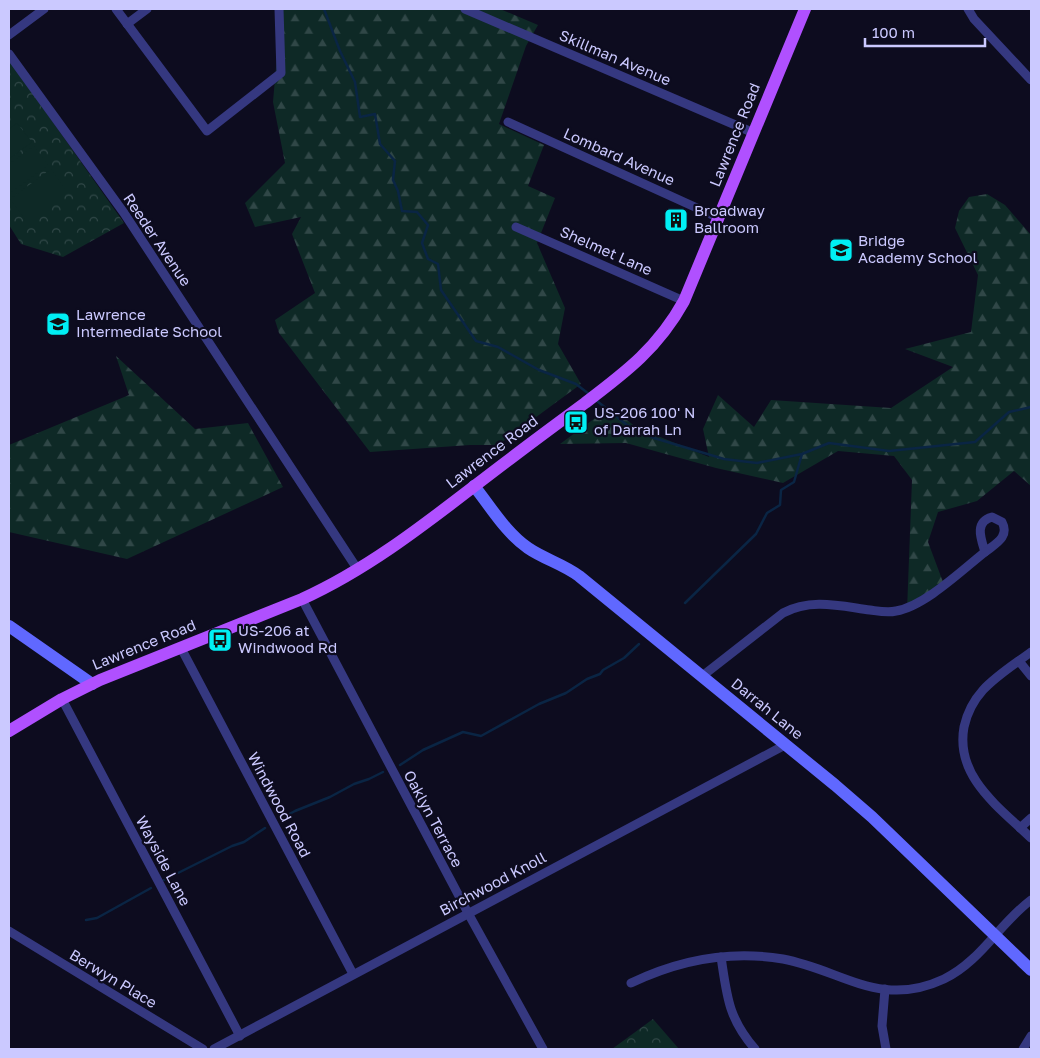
<svg xmlns="http://www.w3.org/2000/svg" width="1040" height="1058" viewBox="0 0 1040 1058" font-family="'Golos Text',sans-serif">
	<style>
		.forest { fill: url(#forest-firs) }
		.park { fill: url(#park-crowns) }
		.pitch { fill: #0e2926 }
		.lines { fill: none; stroke-linecap: round; stroke-linejoin: round }
		.stream { stroke: #0a2544; stroke-width: 2.5 }
		.street { stroke: #353880; stroke-width: 9 }
		.secondary { stroke: #6068ff; stroke-width: 12 }
		.primary { stroke: #b050ff; stroke-width: 12 }
		.labels { text-anchor: middle; stroke-width: 4.5; stroke-linejoin: round; paint-order: stroke }
		.street-label { font-size: 15px; fill: #cbc9ff; stroke: #0d0c1f }
		.poi-label { font-size: 15px; fill: #cbc9ff; stroke: #0d0c1f; text-anchor: start }
	</style>
	<defs>
		<pattern id="forest-firs" width="22" height="20" patternUnits="userSpaceOnUse" patternTransform="scale(1.25)"><rect width="22" height="20" fill="#0e2926"/><path d="M5 1l3.5 6h-7zM16 11l3.5 6h-7z" fill="#304747"/></pattern>
		<pattern id="park-crowns" width="20" height="18" patternUnits="userSpaceOnUse" patternTransform="scale(1.25)"><rect width="20" height="18" fill="#0e2926"/><path d="M2 6a3 3 0 1 1 6 0M12 15a3 3 0 1 1 6 0" fill="none" stroke="#304747"/></pattern>
	</defs>
	<rect width="100%" height="100%" fill="#0d0c1f"/>
	<!-- forest -->
	<g class="forest">
		<path d="M281,9H500L538,25L526,46L499,124L544,145L528,186L555,198L537,243L565,308L558,344L581,384L498,445H470L370,452L279,333L275,320L315,293L292,234L301,217L255,227L245,203L285,163L273,102Z"/>
		<path d="M987,194L1005,205L1031,235V486L1014,471L977,501L938,512L928,542L943,582L907,611L912,480L894,456L838,451L783,483L716,468L626,443L560,444L610,407L636,427L709,457L703,429L718,395L754,427L771,400L891,408L953,367L905,349L971,332L978,275L955,228L959,211L969,197Z"/>
		<path d="M116,356L195,429L248,423L283,487L127,559L9,532V445L129,395Z"/>
	</g>
	<!-- park -->
	<g class="park">
		<path d="M9,60L124,223L63,257L21,244L9,225Z"/>
		<path d="M653,1019L679,1049H612Z"/>
	</g>
	<!-- pitch -->
	<g class="pitch">
		<path d="M17,123L32,142L9,159V129Z"/>
		<path d="M34,146L48,165L9,194V164Z"/>
		<path d="M51,169L65,189L25,219L10,199Z"/>
	</g>
	<g class="lines">
		<!-- stream -->
		<g class="stream">
			<path d="M324,9L340,51L355,82L360,117L375,114L380,144L395,161L393,180L398,191L402,211L417,212L428,225L422,243L428,259L438,264L441,290L476,341L498,347L539,370L576,384L589,394"/>
			<path d="M597,401L627,425L654,438L724,459L757,463L802,454L829,443L889,451L975,442L1009,412L1031,407"/>
			<path d="M685,603L756,534L767,513L780,505L781,490L794,482L802,454"/>
			<path d="M400,765L423,750L463,732L481,736L539,704L566,693L587,679L600,674L603,670L624,658L639,644"/>
			<path d="M280,819L295,811L330,797L354,784L369,779L383,772"/>
			<path d="M164,880L232,846L244,842L265,828"/>
			<path d="M86,920L97,918L151,888"/>
		</g>
		<!-- street -->
		<g class="street">
			<path d="M116,9L207,131L281,73L279,9"/>
			<path d="M465,9L754,133"/>
			<path d="M968,9L974,19L1031,80"/>
			<path d="M127,24L147,9"/>
			<path d="M9,35L44,9"/>
			<path d="M9,54L124,213L358,570"/>
			<path d="M508,122L719,218"/>
			<path d="M516,227L684,301"/>
			<path d="M992,517L1002,522C1010,537 995,544 985,552C981,539 974,522 992,517Z"/>
			<path d="M302,599L468,913L543,1049"/>
			<path d="M181,648L353,974"/>
			<path d="M1031,652C1015,664 997,675 983,690C974,700 967,713 964,727C955,777 999,807 1031,838"/>
			<path d="M1019,661L1031,676"/>
			<path d="M701,677L783,613C811,598 840,606 870,610C878,611 887,613 896,611C925,606 962,570 985,552"/>
			<path d="M62,699L240,1036"/>
			<path d="M1020,828L1031,818"/>
			<path d="M9,931L203,1049"/>
			<path d="M721,957C727,996 728,1018 755,1049"/>
			<path d="M631,983C679,960 730,950 783,959C842,970 880,1009 944,979C981,961 999,924 1031,900"/>
			<path d="M885,989L882,1026L886,1049"/>
			<path d="M214,1049L785,745"/>
			<path d="M1023,1049L1031,1036"/>
		</g>
		<!-- secondary -->
		<g class="secondary">
			<path d="M474,486C491,507 505,532 528,548C544,559 563,564 579,576L835,785L872,817L1031,970"/>
			<path d="M9,626L92,684"/>
		</g>
		<!-- primary -->
		<path class="primary" d="M9,731L62,699L100,680L302,599C377,565 441,511 506,462C532,442 558,423 585,403C626,372 658,348 684,301L805,9"/>
	</g>
	<!-- icons -->
	<defs>
		<g id="building-square" transform="scale(1.25)"><rect x="-9" y="-9" width="18" height="18" rx="4" fill="#00eff4" stroke="#0d0c1f"/><path d="M-4-6H4V6H1V3H-1V6H-4ZM-2.5-4.3h1.7v1.8h-1.7ZM.8-4.3h1.7v1.8H.8ZM-2.5-1h1.7V.8h-1.7ZM.8-1h1.7V.8H.8Z" fill="#111"/></g>
		<g id="school-square" transform="scale(1.25)"><rect x="-9" y="-9" width="18" height="18" rx="4" fill="#00eff4" stroke="#0d0c1f"/><path d="M0-5L7-2L0 1L-7-2ZM-4 1L0 2.5L4 1V4Q0 6-4 4Z" fill="#111"/></g>
		<g id="bus-square" transform="scale(1.25)"><rect x="-9" y="-9" width="18" height="18" rx="4" fill="#00eff4" stroke="#0d0c1f"/><path d="M-5-6H5V4H4V6H2V4H-2V6H-4V4H-5ZM-3.5-4V0h7V-4ZM-3.5 1.2v1.5H-2V1.2ZM2 1.2v1.5H3.5V1.2Z" fill="#111"/></g>
	</defs>
	<g fill-rule="evenodd">
		<use href="#building-square" x="676" y="220"/>
		<use href="#school-square" x="841" y="250"/>
		<use href="#school-square" x="58" y="324"/>
		<use href="#bus-square" x="576" y="422"/>
		<use href="#bus-square" x="220" y="640"/>
	</g>
	<g class="labels">
		<!-- street labels -->
		<g class="street-label">
			<text transform="translate(615 58) rotate(23)" y="5">Skillman Avenue</text>
			<text transform="translate(735 135) rotate(-68)" y="5">Lawrence Road</text>
			<text transform="translate(619 157) rotate(24)" y="5">Lombard Avenue</text>
			<text transform="translate(157 240) rotate(56)" y="5">Reeder Avenue</text>
			<text transform="translate(606 251) rotate(24)" y="5">Shelmet Lane</text>
			<text transform="translate(492 452) rotate(-37)" y="5">Lawrence Road</text>
			<text transform="translate(144 645) rotate(-22)" y="5">Lawrence Road</text>
			<text transform="translate(767 709) rotate(39)" y="5">Darrah Lane</text>
			<text transform="translate(279 805) rotate(62)" y="5">Windwood Road</text>
			<text transform="translate(433 819) rotate(62)" y="5">Oaklyn Terrace</text>
			<text transform="translate(163 861) rotate(62)" y="5">Wayside Lane</text>
			<text transform="translate(493 884) rotate(-28)" y="5">Birchwood Knoll</text>
			<text transform="translate(113 979) rotate(31)" y="5">Berwyn Place</text>
		</g>
		<!-- poi labels -->
		<g class="poi-label">
			<text x="694" y="216">Broadway<tspan x="694" dy="17">Ballroom</tspan></text>
			<text x="858" y="246">Bridge<tspan x="858" dy="17">Academy School</tspan></text>
			<text x="76" y="320">Lawrence<tspan x="76" dy="17">Intermediate School</tspan></text>
			<text x="594" y="418">US-206 100' N<tspan x="594" dy="17">of Darrah Ln</tspan></text>
			<text x="238" y="636">US-206 at<tspan x="238" dy="17">Windwood Rd</tspan></text>
		</g>
	</g>
	<!-- border -->
	<rect width="1040" height="1058" fill="none" stroke="#cbc9ff" stroke-width="20"/>
	<!-- scale -->
	<path d="M865 38v8h120v-8" fill="none" stroke="#cbc9ff" stroke-width="2.5"/>
	<text x="872" y="38" font-size="15" fill="#cbc9ff" stroke="#0d0c1f" stroke-width="4" paint-order="stroke">100 m</text>
</svg>
